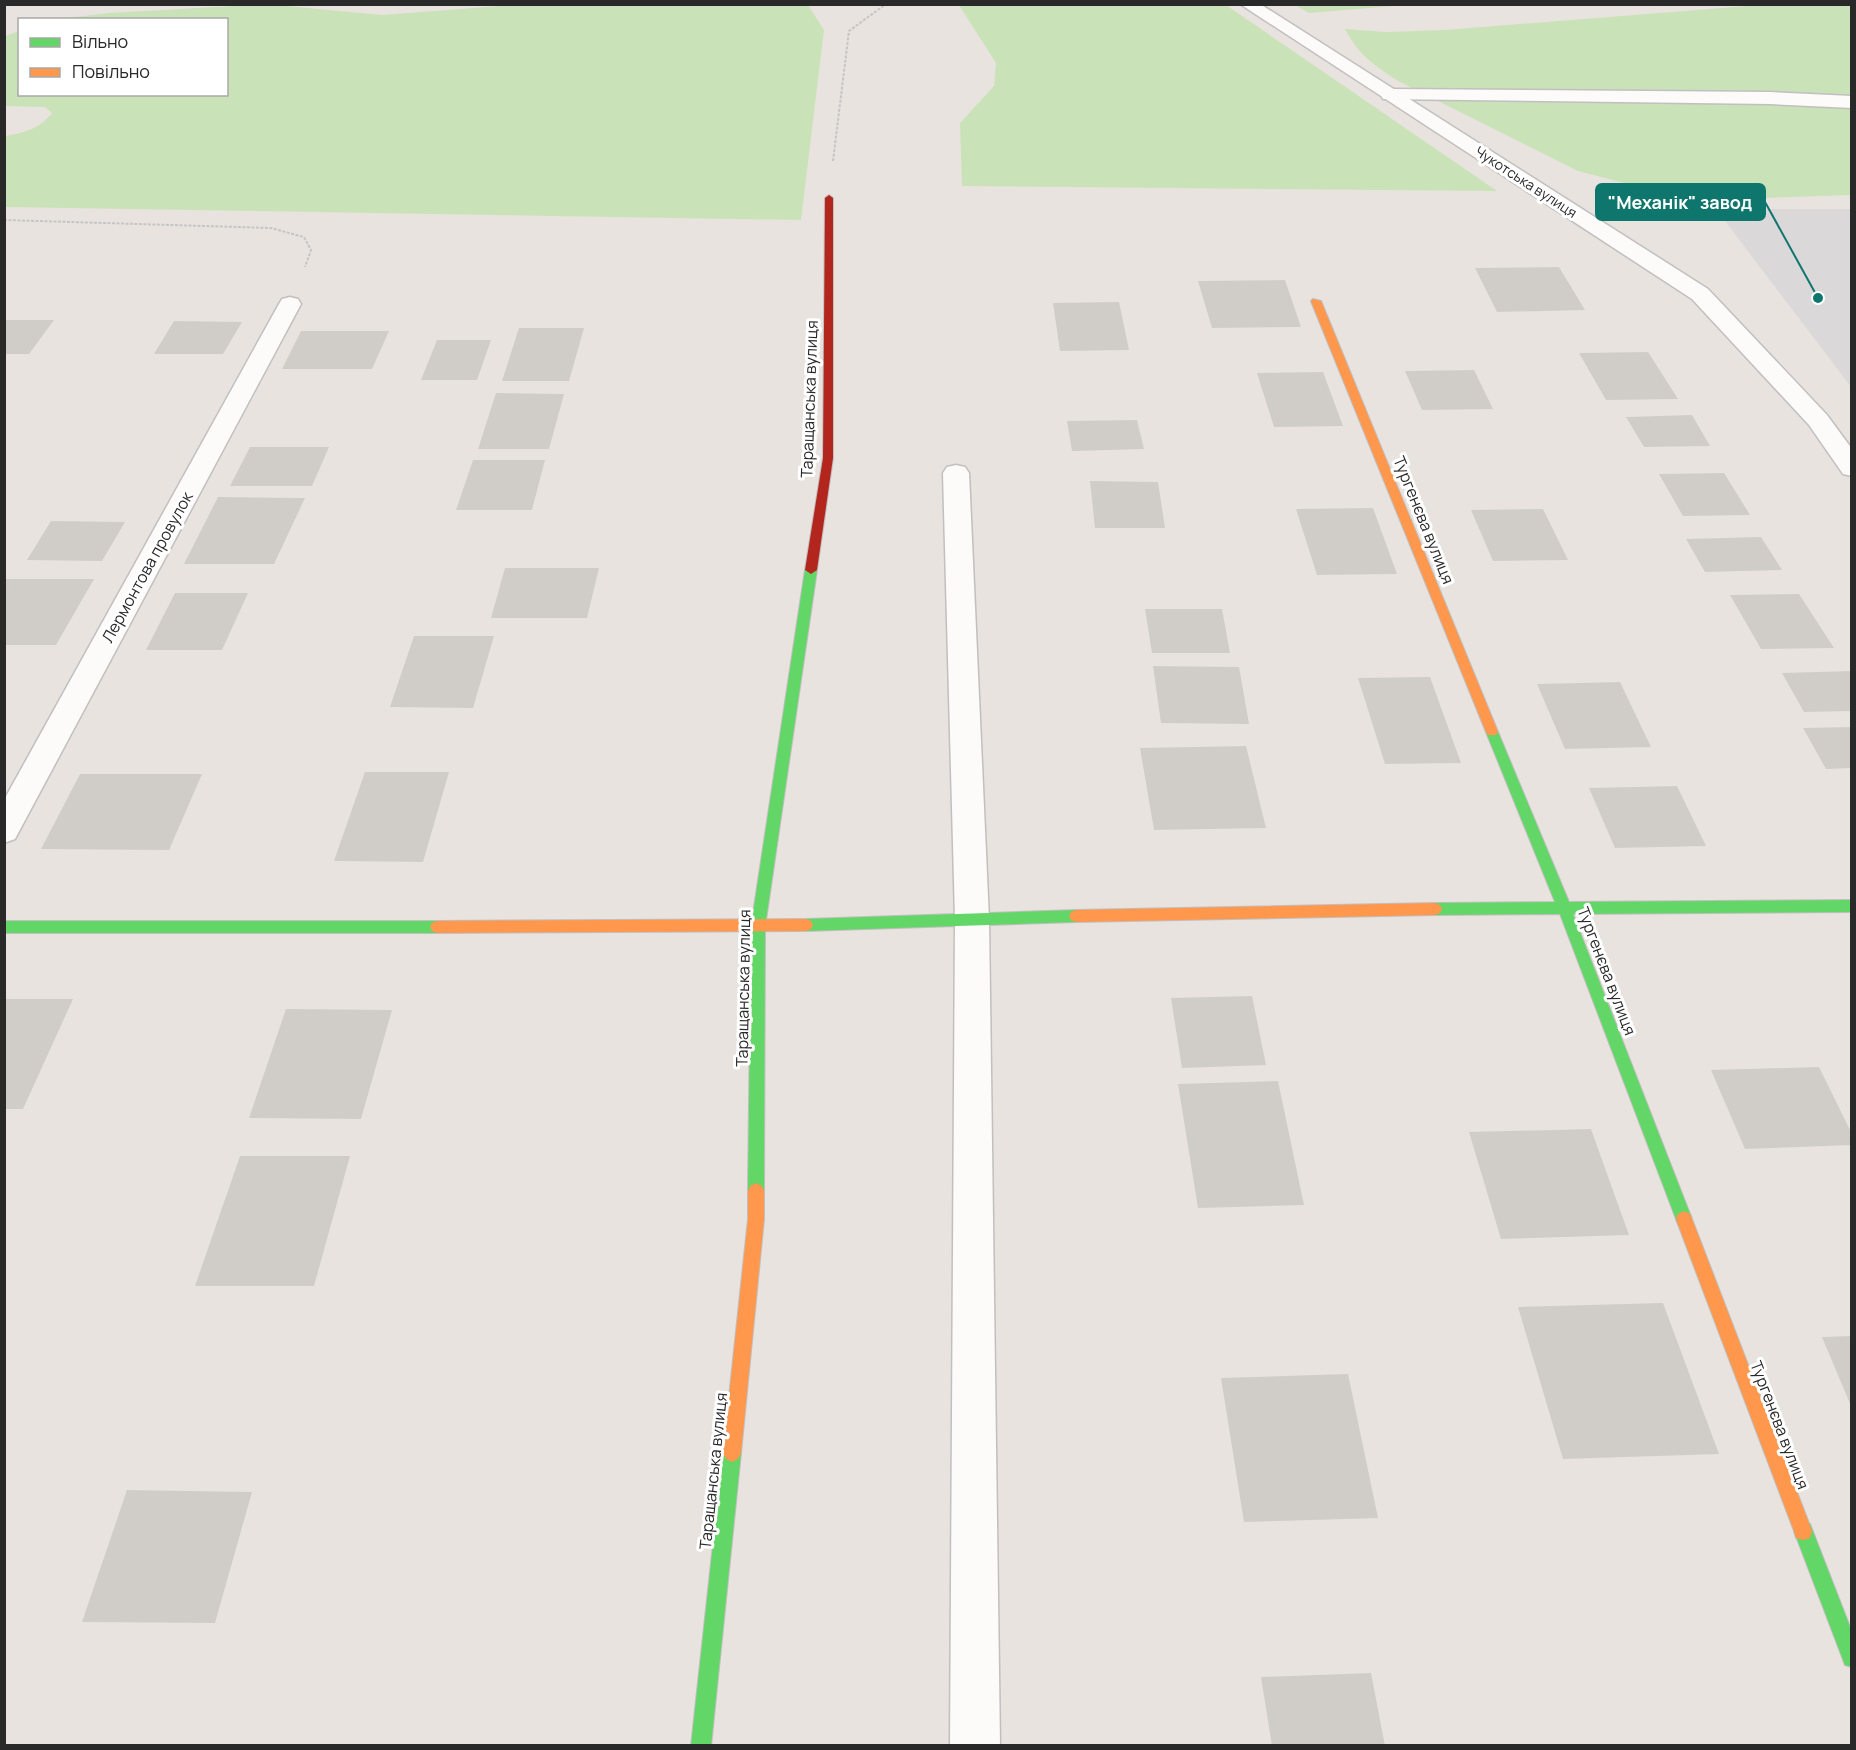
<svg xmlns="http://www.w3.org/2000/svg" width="1856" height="1750" viewBox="0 0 1856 1750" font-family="Manrope,sans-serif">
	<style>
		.industrial { fill: #dbd8da }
		.green { fill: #cae2b8 }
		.building { fill: #d0cdc9 }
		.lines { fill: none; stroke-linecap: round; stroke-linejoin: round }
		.lane-casing { stroke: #c1bfbf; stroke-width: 3 }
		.street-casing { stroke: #c1bfbf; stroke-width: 3 }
		.fast-casing { stroke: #c1bfbf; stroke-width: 2 }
		.slow-casing { stroke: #c1bfbf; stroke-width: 2 }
		.jam-casing { stroke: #c1bfbf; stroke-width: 2 }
		.path { stroke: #c6c5c5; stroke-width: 2; stroke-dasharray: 3 1.5; stroke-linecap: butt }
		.lane { fill: #fcfbfa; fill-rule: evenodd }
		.street { fill: #fcfbfa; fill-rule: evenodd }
		.fast { fill: #63d668; fill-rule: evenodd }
		.slow { fill: #ff974d; fill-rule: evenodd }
		.jam { fill: #b3261e; fill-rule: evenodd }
		.labels { text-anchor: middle; stroke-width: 6; stroke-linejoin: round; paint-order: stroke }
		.far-street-label { font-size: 14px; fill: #292929; stroke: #fff }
		.street-label { font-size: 16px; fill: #292929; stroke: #fff }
		.leader { fill: none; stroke: #0f766e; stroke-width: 2 }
		.callout-dot { fill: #0f766e; stroke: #fff; stroke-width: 2 }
		.callout { fill: #0f766e; stroke: #0f766e; stroke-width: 2 }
		.callout-label { font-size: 18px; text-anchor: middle; font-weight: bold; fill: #fff }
	</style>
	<rect width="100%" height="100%" fill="#e8e3de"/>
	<!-- industrial -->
	<path class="industrial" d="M1716,209H1851V387Z"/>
	<!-- green -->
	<g class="green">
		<path d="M251,5H276L382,15L527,4L808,5L824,30L801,220L5,207V136C23,133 40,129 52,113L45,107L5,106V36L19,31L20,94H226V20L59,19L109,13Z"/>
		<path d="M959,5H1226L1497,191L962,186L960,123L994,86L996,63Z"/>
		<path d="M1295,5H1405L1309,13Z"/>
		<path d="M1760,5H1851V195L1732,199L1685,195L1628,184L1578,171L1400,82C1375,66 1359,56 1345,29L1386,32L1445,30Z"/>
	</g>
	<!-- building -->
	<g class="building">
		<path d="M1559,267L1585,310L1497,312L1475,268Z"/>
		<path d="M1285,280L1301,327L1212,328L1198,281Z"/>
		<path d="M1119,302L1129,350L1060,351L1053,303Z"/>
		<path d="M4,320H54L29,354H4Z"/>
		<path d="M174,321L242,322L223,354H154Z"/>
		<path d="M519,328H584L569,381H502Z"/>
		<path d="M301,331H389L372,369H282Z"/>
		<path d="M437,340H491L477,380H421Z"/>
		<path d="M1648,352L1678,399L1606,400L1579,353Z"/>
		<path d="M1474,370L1493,409L1422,410L1405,371Z"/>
		<path d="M1323,372L1343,426L1274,427L1257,373Z"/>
		<path d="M496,393L564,394L549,449H478Z"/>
		<path d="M1692,415L1710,446L1644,447L1626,417Z"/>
		<path d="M1137,420L1144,449L1072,451L1067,421Z"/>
		<path d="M250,447H329L312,486H230Z"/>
		<path d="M473,460H545L532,510H456Z"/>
		<path d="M1724,473L1750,515L1683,516L1659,474Z"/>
		<path d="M1090,481L1158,482L1165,528H1095Z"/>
		<path d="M218,497L305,498L274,564H184Z"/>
		<path d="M1373,508L1397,574L1317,575L1296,509Z"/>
		<path d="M1543,509L1568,560L1493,561L1471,510Z"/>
		<path d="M51,521L125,522L102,561L27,560Z"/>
		<path d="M1761,537L1782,570L1705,572L1686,539Z"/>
		<path d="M505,568H599L587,618H491Z"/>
		<path d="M4,579H94L56,645H4Z"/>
		<path d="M175,593H248L222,650H146Z"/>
		<path d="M1799,594L1834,648L1761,649L1730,595Z"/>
		<path d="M1145,609H1222L1230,653H1152Z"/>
		<path d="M414,636H494L473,708L390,707Z"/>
		<path d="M1153,666L1239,667L1249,724L1161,723Z"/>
		<path d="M1852,671V711L1804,712L1782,673Z"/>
		<path d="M1430,677L1461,763L1385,764L1358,678Z"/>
		<path d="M1620,682L1651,747L1565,749L1537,684Z"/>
		<path d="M1852,727V768L1826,769L1803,728Z"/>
		<path d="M1246,746L1266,828L1154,830L1140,748Z"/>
		<path d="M365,772H449L423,862L334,861Z"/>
		<path d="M80,774H202L169,850L41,849Z"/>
		<path d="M1677,786L1706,846L1615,848L1589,788Z"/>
		<path d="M1252,996L1266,1065L1182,1068L1171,998Z"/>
		<path d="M4,999H73L23,1109H4Z"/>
		<path d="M286,1009L392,1010L361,1119L249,1118Z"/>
		<path d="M1819,1067L1852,1134V1145L1745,1149L1711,1070Z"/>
		<path d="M1278,1081L1304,1205L1198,1208L1178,1084Z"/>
		<path d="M1591,1129L1629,1235L1501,1239L1469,1132Z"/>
		<path d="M240,1156H350L314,1286H195Z"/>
		<path d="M1663,1303L1719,1454L1563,1459L1518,1307Z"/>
		<path d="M1852,1336V1406H1851L1822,1337Z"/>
		<path d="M1348,1374L1378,1518L1244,1522L1221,1378Z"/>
		<path d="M127,1490L252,1492L215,1623L82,1622Z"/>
		<path d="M1371,1673L1385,1746H1272L1261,1677Z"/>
	</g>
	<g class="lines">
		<!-- lane casing -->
		<g class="lane-casing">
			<g id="lane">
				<path d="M1390,89L1770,92L1852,96V108L1770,104L1383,99L1381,95L1383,91Z"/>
				<path d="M956,465L965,467L969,473L989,919L1000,1746H950L955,919L943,473L947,467Z"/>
			</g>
		</g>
		<!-- street casing -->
		<g class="street-casing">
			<g id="street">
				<path d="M1240,4H1260L1708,289L1827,415L1852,449V476L1843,474L1809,425L1692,299Z"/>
				<path d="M290,297L298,299L301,304L15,839L4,843V800L279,304L282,299Z"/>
			</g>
		</g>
		<!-- fast casing -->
		<g class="fast-casing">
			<g id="fast">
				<path d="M811,566L817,570L765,927L764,1191L762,1196L756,1199L750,1196L748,1191L751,927L805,570Z"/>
				<path d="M1492,727L1498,732L1569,902L1852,900V912L1573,914L1692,1219L1690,1224L1684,1227L1678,1224L1676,1219L1560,914L1435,915L1430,913L1428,909L1430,905L1435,903L1555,902L1486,732Z"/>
				<path d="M1076,910L1081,912L1083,916L1081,920L1076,922L806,931L801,929L799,925L801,921L806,919Z"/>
				<path d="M4,921H437L442,923L444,927L442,931L437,933H4Z"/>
				<path d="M732,1444L738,1447L741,1453L711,1746H691L723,1453L726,1447Z"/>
				<path d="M1803,1522L1810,1524L1852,1632V1667L1845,1665L1794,1531L1796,1524Z"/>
			</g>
		</g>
		<!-- slow casing -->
		<g class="slow-casing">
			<g id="slow">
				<path d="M1313,299L1321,301L1498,732L1496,735H1488L1486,732L1311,301Z"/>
				<path d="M1435,903L1440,905L1442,909L1440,913L1435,915L1076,922L1071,920L1069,916L1071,912L1076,910Z"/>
				<path d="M806,919L811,921L813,925L811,929L806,931L437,933L432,931L430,927L432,923L437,921Z"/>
				<path d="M756,1183L762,1186L764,1191V1219L741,1453L738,1459L732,1462L726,1459L723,1453L748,1219V1191L750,1186Z"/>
				<path d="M1684,1211L1690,1214L1692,1219L1812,1531L1810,1538L1803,1540L1796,1538L1794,1531L1676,1219L1678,1214Z"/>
			</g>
		</g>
		<!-- jam casing -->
		<g class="jam-casing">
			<path id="jam" d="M829,195L833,198V458L817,570L811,574L805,570L823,458L825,198Z"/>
		</g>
		<!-- path -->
		<g class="path">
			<path d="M833,161L849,31L886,4"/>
			<path d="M4,220L271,228L304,237L311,250L305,267"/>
		</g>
		<!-- lane -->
		<use href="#lane" class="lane"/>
		<!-- street -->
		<use href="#street" class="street"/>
		<!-- fast -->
		<use href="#fast" class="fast"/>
		<!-- slow -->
		<use href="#slow" class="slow"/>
		<!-- jam -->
		<use href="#jam" class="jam"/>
	</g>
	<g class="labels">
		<!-- far-street labels -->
		<g class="far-street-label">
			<text transform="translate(1526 182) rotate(33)" y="5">Чукотська вулиця</text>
		</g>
		<!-- street labels -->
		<g class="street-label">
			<text transform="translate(809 399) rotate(-88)" y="6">Таращанська вулиця</text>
			<text transform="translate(1424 520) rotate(68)" y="6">Тургенєва вулиця</text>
			<text transform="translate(147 567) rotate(-61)" y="6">Лермонтова провулок</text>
			<text transform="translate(1607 971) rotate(69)" y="6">Тургенєва вулиця</text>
			<text transform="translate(743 988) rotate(-89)" y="6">Таращанська вулиця</text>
			<text transform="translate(1780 1425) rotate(69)" y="6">Тургенєва вулиця</text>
			<text transform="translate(713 1471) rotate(-84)" y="6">Таращанська вулиця</text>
		</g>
	</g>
	<!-- callouts -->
	<path class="leader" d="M1818 298L1765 202"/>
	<circle class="callout-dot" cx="1818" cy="298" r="6"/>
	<rect class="callout" x="1596" y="184" width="169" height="36" rx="6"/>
	<g class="callout-label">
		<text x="1680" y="209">"Механік" завод</text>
	</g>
	<!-- border -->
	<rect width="1856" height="1750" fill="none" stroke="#292929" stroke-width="12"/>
	<!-- legend -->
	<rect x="18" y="18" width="210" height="78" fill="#ffffff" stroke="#a9a9a9" stroke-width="1.5"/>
	<rect x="30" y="38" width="30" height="9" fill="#63d668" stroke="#a9a9a9" stroke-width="1.5"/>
	<text x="72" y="48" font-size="18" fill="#292929">Вільно</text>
	<rect x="30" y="68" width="30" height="9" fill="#ff974d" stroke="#a9a9a9" stroke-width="1.5"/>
	<text x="72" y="78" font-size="18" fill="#292929">Повільно</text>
</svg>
